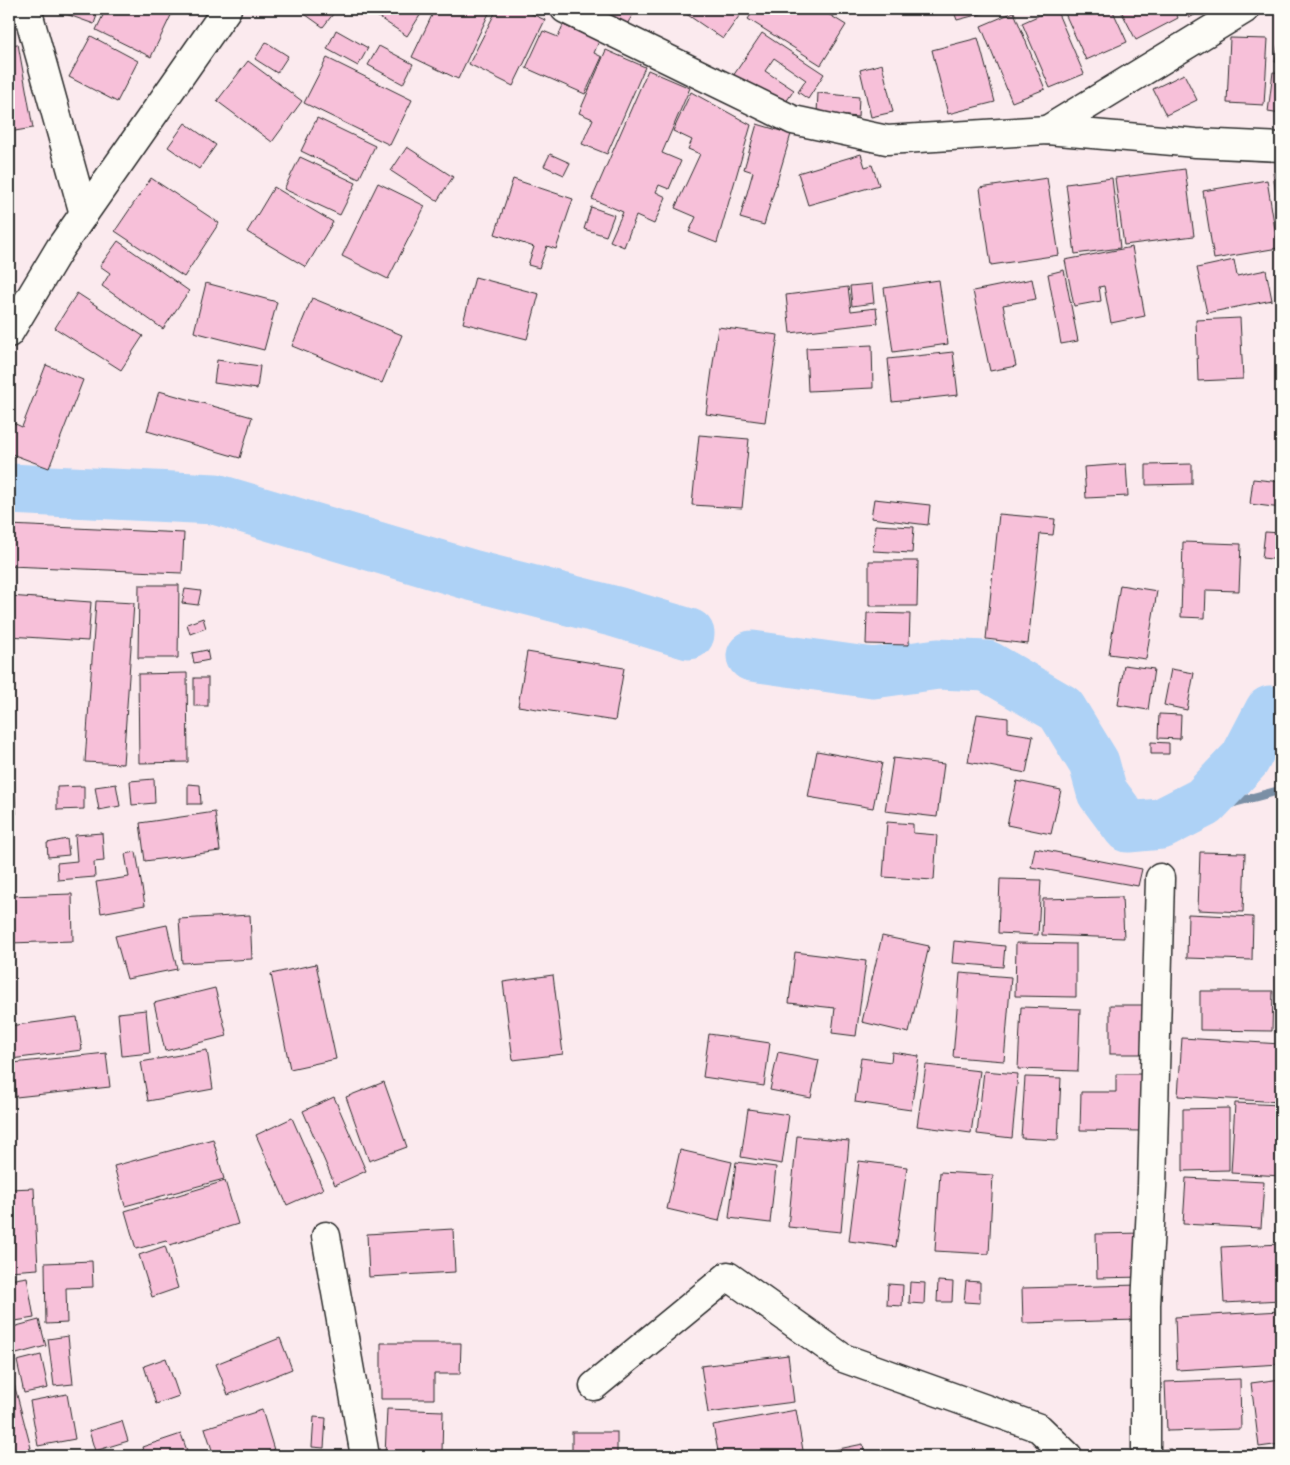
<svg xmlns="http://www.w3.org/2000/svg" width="1290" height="1465" viewBox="0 0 1290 1465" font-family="'Indie Flower',sans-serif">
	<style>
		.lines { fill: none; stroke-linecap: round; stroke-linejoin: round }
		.stream { stroke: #7a8fa5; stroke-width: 9 }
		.river { stroke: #aed2f6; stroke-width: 51 }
		.building { fill: #f7c0d9; stroke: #2b2b2b }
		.street-casing { stroke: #2b2b2b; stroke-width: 31 }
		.primary-casing { stroke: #2b2b2b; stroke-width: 31 }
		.street { stroke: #fdfcf7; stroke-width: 28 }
		.primary { stroke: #fdfcf7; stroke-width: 28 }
	</style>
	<rect width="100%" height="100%" fill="#fbeaee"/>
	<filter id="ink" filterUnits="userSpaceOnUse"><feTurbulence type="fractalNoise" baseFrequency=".02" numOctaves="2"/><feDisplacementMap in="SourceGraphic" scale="10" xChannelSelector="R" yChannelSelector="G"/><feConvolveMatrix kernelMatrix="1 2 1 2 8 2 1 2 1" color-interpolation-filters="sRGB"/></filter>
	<g filter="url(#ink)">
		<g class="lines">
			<!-- stream -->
			<g class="stream">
				<path d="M1270,711L1281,686"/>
				<path d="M1180,814L1236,802L1281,790"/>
			</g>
			<!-- river -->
			<g class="river">
				<path d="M9,489L215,499L471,575L616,612L689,634"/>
				<path d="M752,656L873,673L938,664L987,666L1061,709L1094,763L1102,792L1128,827L1161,824L1204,802L1245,759L1270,711"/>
			</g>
		</g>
		<!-- building -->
		<g class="building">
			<path d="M52,9H99L94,24Z"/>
			<path d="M106,9H174L151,57L96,30Z"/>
			<path d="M304,9H337L323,27L302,12Z"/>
			<path d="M366,9H424L407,36Z"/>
			<path d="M435,9H491L458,79L412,57Z"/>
			<path d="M497,9H521L545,20L513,86L469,64Z"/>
			<path d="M598,9H636L626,26Z"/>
			<path d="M679,9H744L723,39Z"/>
			<path d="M755,9H820L846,25L821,65L748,19Z"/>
			<path d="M953,9H991L992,11L957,20Z"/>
			<path d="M1039,9H1056L1084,74L1050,88L1022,23L1042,14Z"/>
			<path d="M1063,9H1112L1127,42L1086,60Z"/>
			<path d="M1120,9H1174L1178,18L1136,40Z"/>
			<path d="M1184,9H1205L1189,18Z"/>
			<path d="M1014,12L1045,89L1012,102L981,26Z"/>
			<path d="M563,25L599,41L594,53L602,57L585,94L526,68L543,31L558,37Z"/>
			<path d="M336,30L368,48L358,66L327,49Z"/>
			<path d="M1281,32V63L1275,62Z"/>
			<path d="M762,33L824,74L808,99L798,92L806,80L774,58L765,71L794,90L782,108L733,76Z"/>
			<path d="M91,36L138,61L117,102L69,77Z"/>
			<path d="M978,38L995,102L948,114L932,50Z"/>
			<path d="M1230,38L1268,39L1264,105L1227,103Z"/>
			<path d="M266,42L288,56L277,73L255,59Z"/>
			<path d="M18,44L33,128L9,132V45Z"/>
			<path d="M379,46L413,64L403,84L368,65Z"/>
			<path d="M606,50L645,67L607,154L582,144L593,119L579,113Z"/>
			<path d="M327,58L412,100L390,145L304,103Z"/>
			<path d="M248,61L302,101L272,142L217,101Z"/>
			<path d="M882,64L893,112L871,117L860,70Z"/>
			<path d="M648,70L690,88L662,153L681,161L669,189L659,185L656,192L666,197L654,224L636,216L624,247L610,241L623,212L592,199Z"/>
			<path d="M1273,72L1281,73V114L1268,112Z"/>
			<path d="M1184,74L1197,100L1166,115L1153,89Z"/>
			<path d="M691,92L751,125L717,243L689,232L696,217L675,208L700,154L688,149L692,140L673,131Z"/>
			<path d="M818,93L859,97L858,117L817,113Z"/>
			<path d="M317,118L375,146L359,179L301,151Z"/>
			<path d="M185,123L216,145L199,169L168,147Z"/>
			<path d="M757,124L791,134L764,225L740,218L753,172L744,169Z"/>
			<path d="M407,147L453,177L437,201L391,171Z"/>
			<path d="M550,154L570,163L564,175L544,166Z"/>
			<path d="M861,154L865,167L872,165L879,185L808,205L798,173Z"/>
			<path d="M300,157L356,183L340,215L284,189Z"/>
			<path d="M1185,169L1194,236L1124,245L1115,178Z"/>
			<path d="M1281,172V234L1273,173Z"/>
			<path d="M151,178L219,223L184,277L115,231Z"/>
			<path d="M1047,178L1059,255L991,265L980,188Z"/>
			<path d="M1112,178L1120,248L1075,254L1066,184Z"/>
			<path d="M513,179L573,199L556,249L547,246L539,268L528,265L534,247L495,234Z"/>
			<path d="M1267,180L1278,248L1214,259L1203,191Z"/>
			<path d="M378,183L425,206L388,279L342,256Z"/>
			<path d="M274,187L333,222L306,267L247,232Z"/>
			<path d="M591,207L614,215L606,236L584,229Z"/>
			<path d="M118,241L189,291L163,329L102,286L110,273L100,266Z"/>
			<path d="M1132,247L1145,316L1111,323L1104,286L1099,287L1101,301L1074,306L1065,260Z"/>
			<path d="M1234,260L1237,276L1266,270L1272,300L1207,313L1197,268Z"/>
			<path d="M1064,270L1078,341L1061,344L1048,274Z"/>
			<path d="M475,277L539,294L527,339L463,323Z"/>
			<path d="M1032,279L1036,299L1003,305L1016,366L990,371L973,291Z"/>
			<path d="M939,280L948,344L893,352L884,288Z"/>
			<path d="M206,283L277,302L264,350L194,332Z"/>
			<path d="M872,284L874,303L852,306L850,286Z"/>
			<path d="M848,287L851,311L876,308L878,323L790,333L786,295Z"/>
			<path d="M77,293L143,336L121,370L55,328Z"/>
			<path d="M312,298L402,335L382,383L292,346Z"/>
			<path d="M1240,318L1243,379L1198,381L1196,320Z"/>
			<path d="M718,327L778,335L765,422L706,414Z"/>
			<path d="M872,345L873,388L808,391L806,348Z"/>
			<path d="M953,352L958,395L892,402L888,359Z"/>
			<path d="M217,360L260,366L257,389L214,383Z"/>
			<path d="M46,365L83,380L49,468L9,453V421L22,427Z"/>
			<path d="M159,391L252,417L240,458L147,431Z"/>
			<path d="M699,435L749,439L742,508L692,505Z"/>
			<path d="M1126,464L1128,496L1086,498L1084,467Z"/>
			<path d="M1192,464V484L1146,485V465Z"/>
			<path d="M1253,479L1281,482V508L1250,504Z"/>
			<path d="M874,499L930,505L928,525L871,518Z"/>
			<path d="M999,514L1055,519L1053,535L1040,534L1028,644L986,639Z"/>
			<path d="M9,525L184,533L182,573L9,566Z"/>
			<path d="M875,525L914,527L912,553L873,551Z"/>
			<path d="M1265,532L1281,533V560L1262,558Z"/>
			<path d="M1183,542L1241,544L1239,591L1206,590L1205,618L1181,617Z"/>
			<path d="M869,561H918L917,606H869Z"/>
			<path d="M139,585H179L178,658H138Z"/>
			<path d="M1120,585L1157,591L1146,659L1109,654Z"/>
			<path d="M185,589L201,591L198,605L182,603Z"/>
			<path d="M9,596L91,602L88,641L9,636Z"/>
			<path d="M96,601L134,603L123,764L85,762Z"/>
			<path d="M867,613L910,614L909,645L866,644Z"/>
			<path d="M203,618L206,628L190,634L187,624Z"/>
			<path d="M207,650L209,660L194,663L192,653Z"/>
			<path d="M527,652L624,668L615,721L518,706Z"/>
			<path d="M1124,665L1154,669L1148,710L1118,705Z"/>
			<path d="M1171,669L1194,673L1187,710L1164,705Z"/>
			<path d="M187,673L188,762L139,763L138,674Z"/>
			<rect x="194" y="678" width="14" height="28"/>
			<path d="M977,714L1008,718V732L1033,736L1026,773L968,762Z"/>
			<path d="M1159,714L1181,715L1180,739L1158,738Z"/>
			<path d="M1151,742L1169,743V754H1151Z"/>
			<path d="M817,751L882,763L873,808L808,797Z"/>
			<path d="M893,758L944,764L937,817L885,811Z"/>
			<path d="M154,779L155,803L132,805L130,781Z"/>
			<path d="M1017,781L1061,790L1051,834L1007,825Z"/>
			<path d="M116,784L120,806L99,810L95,787Z"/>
			<path d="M188,784L200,785L201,804H188Z"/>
			<path d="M84,786V809L57,810V787Z"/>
			<path d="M9,792H15L16,814L9,815Z"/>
			<path d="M215,812L220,851L145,861L140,823Z"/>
			<path d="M887,822L913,824V833L937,835L934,880L883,877Z"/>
			<path d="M102,833L104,861L94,862L95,877L58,880L57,863L77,861L75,835Z"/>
			<path d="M67,839L69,855L48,857L47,843Z"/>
			<path d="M1035,848L1142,869L1138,886L1031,867Z"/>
			<path d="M136,852L145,905L101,913L96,882L129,877L125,854Z"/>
			<path d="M1200,852L1245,853L1243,912L1198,910Z"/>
			<path d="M1000,879L1041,880L1038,935L998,933Z"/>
			<path d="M72,894L73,941L9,943V896Z"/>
			<path d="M1122,897L1124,938L1042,935L1043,899Z"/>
			<path d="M1188,914L1253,917L1252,960L1187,958Z"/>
			<path d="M250,915L252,959L182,963L179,919Z"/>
			<path d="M167,925L177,969L127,979L115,936Z"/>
			<path d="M882,936L929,946L909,1033L862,1022Z"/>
			<path d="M954,941L1005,946L1003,967L952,963Z"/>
			<path d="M1016,943L1076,944V997L1015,996Z"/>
			<path d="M795,952L866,961L856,1036L832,1033L835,1008L789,1003Z"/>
			<path d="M316,964L336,1059L290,1069L271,974Z"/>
			<path d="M960,973L1011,977L1004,1061L953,1057Z"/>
			<path d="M553,975L563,1054L513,1060L503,982Z"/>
			<path d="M215,988L227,1036L165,1051L154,1003Z"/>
			<path d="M1200,991H1273L1272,1031L1200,1030Z"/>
			<rect x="1110" y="1005" width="37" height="49"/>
			<path d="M1021,1007L1080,1009L1078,1071L1018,1069Z"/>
			<path d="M146,1010L150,1053L122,1056L118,1013Z"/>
			<path d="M77,1017L82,1050L11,1059L9,1043V1026Z"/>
			<path d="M709,1034L770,1043L764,1086L703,1077Z"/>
			<path d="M1182,1038L1281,1044V1102L1178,1096Z"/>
			<path d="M207,1050L213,1089L148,1101L141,1062Z"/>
			<path d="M778,1052L819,1060L811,1098L770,1090Z"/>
			<path d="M892,1052L919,1056L911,1110L855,1102L861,1058L891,1062Z"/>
			<path d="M106,1053L110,1087L16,1097L13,1063Z"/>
			<path d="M926,1065L980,1071L971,1133L917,1126Z"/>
			<path d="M984,1071L1018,1074L1012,1138L977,1134Z"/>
			<path d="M1116,1074H1142L1141,1131L1080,1130L1081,1092H1116Z"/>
			<path d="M1025,1077L1061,1078L1058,1140L1021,1138Z"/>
			<path d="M384,1082L407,1147L369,1161L346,1097Z"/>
			<path d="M334,1097L366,1171L335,1185L303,1111Z"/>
			<path d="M1235,1103L1281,1105V1176L1231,1173Z"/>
			<path d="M1229,1108V1170L1183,1171V1109Z"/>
			<path d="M748,1109L789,1115L782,1164L741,1157Z"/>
			<path d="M292,1118L323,1189L287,1205L256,1135Z"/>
			<path d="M797,1136L849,1141L841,1232L788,1227Z"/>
			<path d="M213,1139L224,1179L125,1206L114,1166Z"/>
			<path d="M680,1150L732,1162L719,1221L667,1209Z"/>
			<path d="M859,1161L907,1167L896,1247L849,1241Z"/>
			<path d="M736,1162L776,1167L770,1223L729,1218Z"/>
			<path d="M940,1172L993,1175L989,1254L935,1251Z"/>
			<path d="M1186,1178L1264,1182L1261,1228L1183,1224Z"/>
			<path d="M225,1181L238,1224L170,1245L166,1241L136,1249L125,1211Z"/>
			<path d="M34,1188L38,1269L9,1271V1189Z"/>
			<path d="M453,1229L455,1272L369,1277L367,1234Z"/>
			<path d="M1142,1233L1143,1277L1097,1278L1096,1234Z"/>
			<path d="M1281,1244V1300L1224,1303L1221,1247Z"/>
			<path d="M165,1246L178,1288L152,1297L139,1255Z"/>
			<path d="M92,1261L93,1287L66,1288L67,1323L46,1324L45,1263Z"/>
			<path d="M27,1277L34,1318L9,1322V1280Z"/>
			<path d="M938,1281L953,1282L952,1302H937Z"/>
			<path d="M966,1281L980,1282V1303L964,1302Z"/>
			<path d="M910,1282L925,1283L924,1304L909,1303Z"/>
			<path d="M888,1284L903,1285L902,1306L887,1305Z"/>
			<path d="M1139,1285V1320L1023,1323L1022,1288Z"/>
			<path d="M1281,1311V1364L1177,1370L1175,1317Z"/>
			<path d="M39,1320L46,1346L9,1356V1328Z"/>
			<path d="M68,1336L73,1384L54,1386L48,1339Z"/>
			<path d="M280,1338L292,1369L228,1395L216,1364Z"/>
			<path d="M381,1343H461L460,1374H434V1399H381Z"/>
			<path d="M41,1355L48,1388L24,1393L17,1361Z"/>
			<path d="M788,1355L794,1402L708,1413L701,1366Z"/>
			<path d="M166,1358L179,1396L156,1404L144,1366Z"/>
			<path d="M9,1365L31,1448L9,1455Z"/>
			<path d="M1240,1379L1241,1429L1167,1431L1165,1382Z"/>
			<path d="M1281,1379V1444L1259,1447L1251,1383Z"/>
			<path d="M67,1394L75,1439L38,1446L30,1401Z"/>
			<path d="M387,1409L443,1411L442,1452H433V1456H385Z"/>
			<path d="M262,1410L274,1450L255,1456H214L205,1428Z"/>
			<path d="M796,1410L804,1456H719L713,1425Z"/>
			<path d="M314,1417L326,1418L324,1448L312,1447Z"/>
			<path d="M122,1421L128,1441L95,1451L89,1431Z"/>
			<rect x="572" y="1432" width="45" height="24"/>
			<path d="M181,1434L189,1456H145L142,1447Z"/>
			<path d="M863,1444L865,1456H824V1452Z"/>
			<path d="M1171,1449V1456H1155V1450Z"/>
			<path d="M1251,1450V1456H1232V1451Z"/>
			<path d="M47,1453L48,1456H33Z"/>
		</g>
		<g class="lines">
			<!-- street casing -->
			<g class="street-casing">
				<g id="street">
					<path d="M27,9L84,214"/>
					<path d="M565,9L793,120L887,140L1047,130L1196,143L1281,147"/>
					<path d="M1047,130L1245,9"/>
					<path d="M326,1236L365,1456"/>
					<path d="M594,1386L728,1276L843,1358L1039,1428L1068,1456"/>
					<path d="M1146,1456V1305L1152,1186L1160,878"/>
				</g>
			</g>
			<!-- primary casing -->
			<g class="primary-casing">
				<path id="primary" d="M9,333L60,248L227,9"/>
			</g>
			<!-- street -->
			<use href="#street" class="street"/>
			<!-- primary -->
			<use href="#primary" class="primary"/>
		</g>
	</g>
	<!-- margin -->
	<rect width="1290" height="1465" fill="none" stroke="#fdfcf7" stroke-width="30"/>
	<rect x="15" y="15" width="1260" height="1435" fill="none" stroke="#2b2b2b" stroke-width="2" filter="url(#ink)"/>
</svg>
